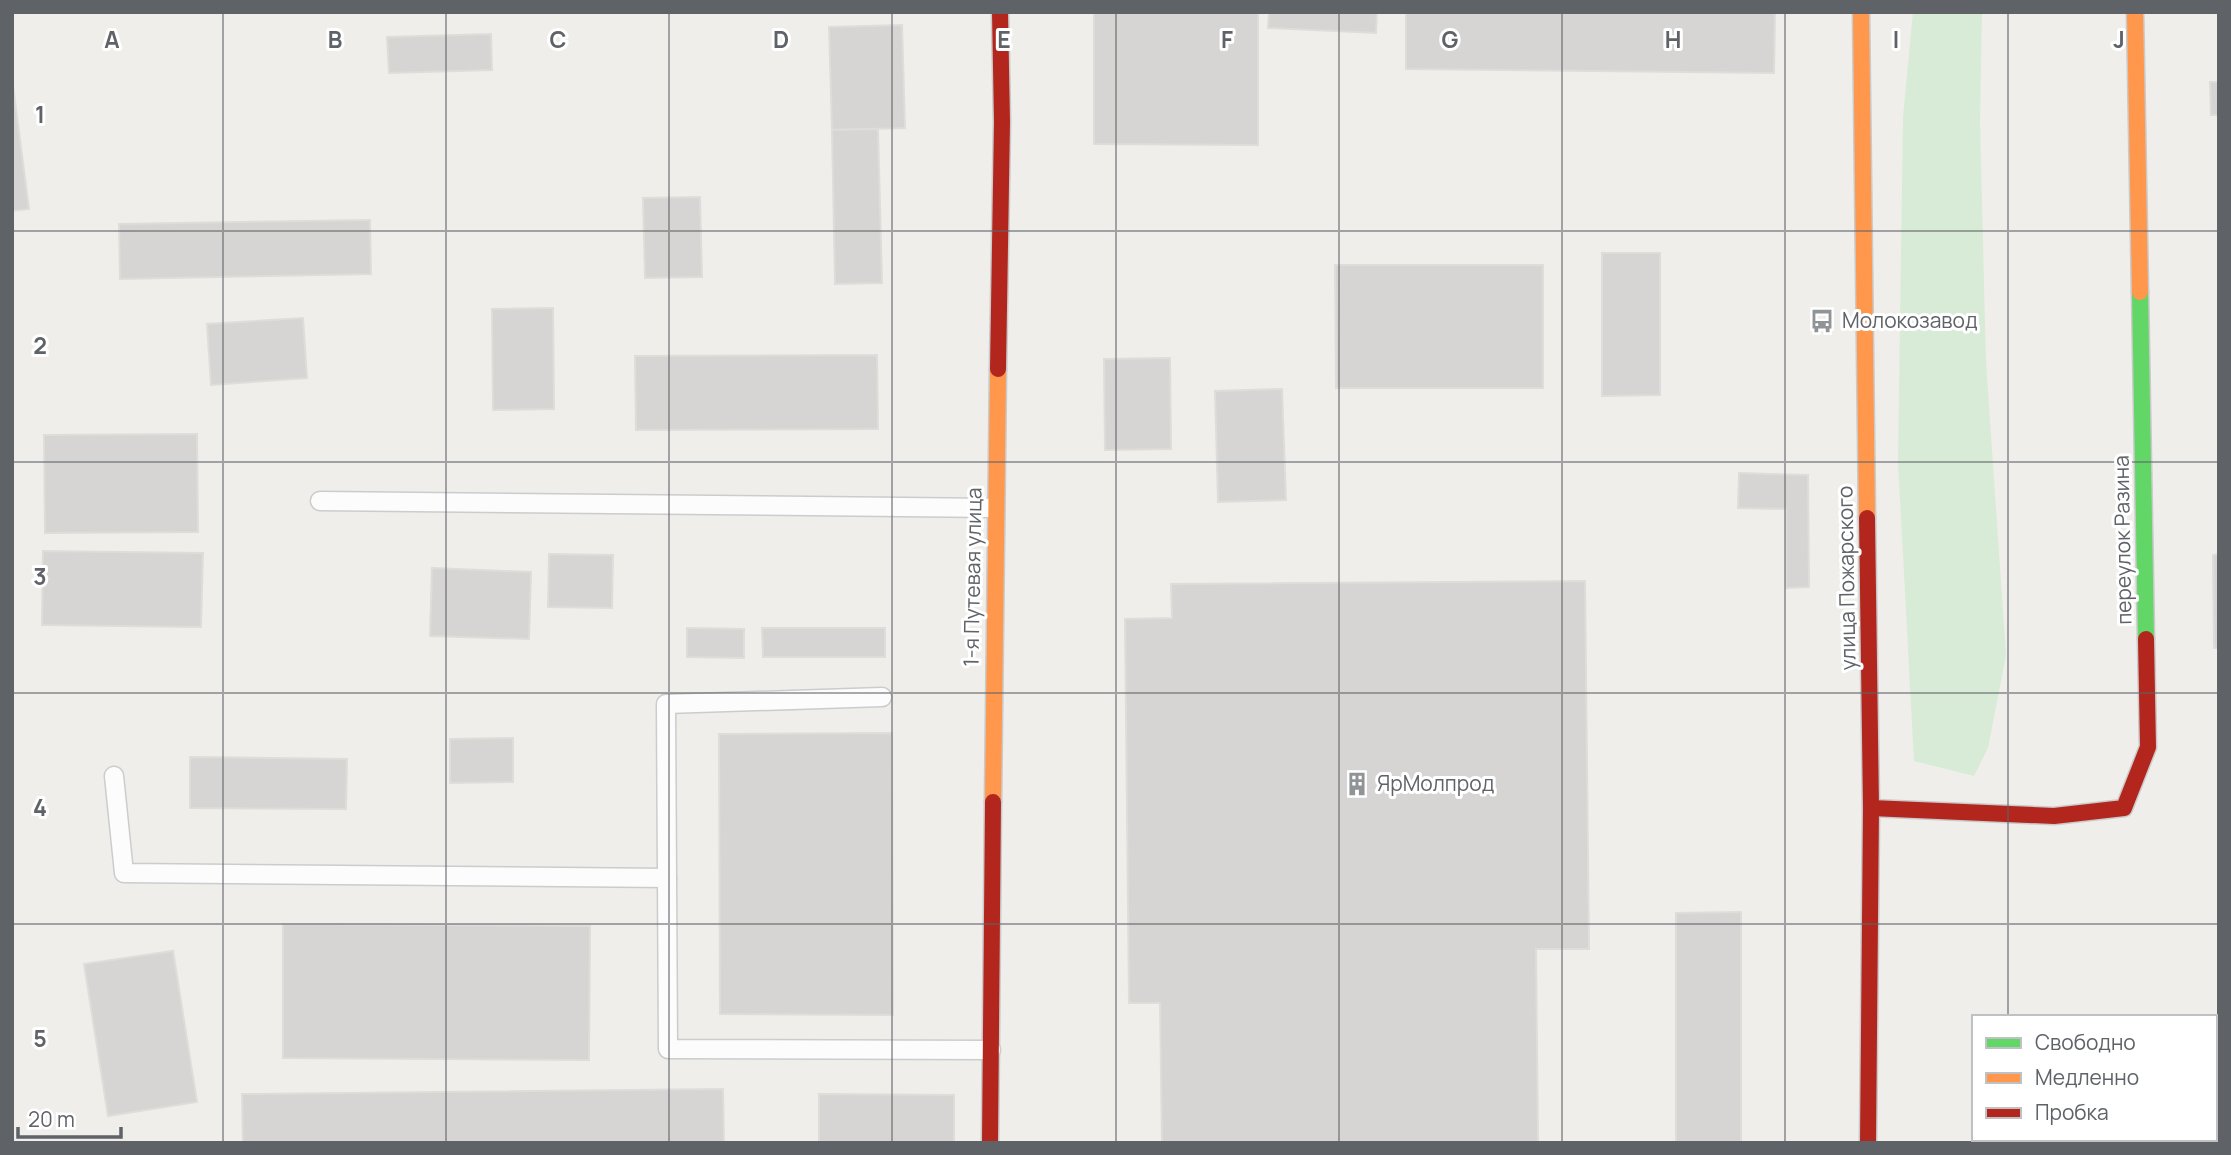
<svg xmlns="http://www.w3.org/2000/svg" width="2231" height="1155" viewBox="0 0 2231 1155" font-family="Manrope,sans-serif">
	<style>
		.green { fill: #d8ebd6 }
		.building { fill: #d6d5d3; stroke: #deddd9; stroke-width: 2 }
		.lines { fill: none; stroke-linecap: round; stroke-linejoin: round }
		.lane-casing { stroke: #cbcccc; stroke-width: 21 }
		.fast-casing { stroke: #cacacb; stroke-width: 19 }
		.slow-casing { stroke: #cacacb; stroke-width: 19 }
		.jam-casing { stroke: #cacacb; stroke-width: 19 }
		.lane { stroke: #fdfcfc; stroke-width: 18 }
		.fast { stroke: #63d668; stroke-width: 16 }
		.slow { stroke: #ff974d; stroke-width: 16 }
		.jam { stroke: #b3261e; stroke-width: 16 }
		.grid { fill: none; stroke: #5f6368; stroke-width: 2; stroke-opacity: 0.55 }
		.labels { text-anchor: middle; stroke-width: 6; stroke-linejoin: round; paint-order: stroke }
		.poi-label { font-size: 21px; fill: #5f6368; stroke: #fff; text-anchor: start }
		.street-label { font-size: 21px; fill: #5f6368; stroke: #fff }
		.grid-label { font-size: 23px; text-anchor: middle; font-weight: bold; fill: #5f6368; stroke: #fff; stroke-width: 6; stroke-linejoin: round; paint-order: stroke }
	</style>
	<rect width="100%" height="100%" fill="#efeeea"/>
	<!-- green -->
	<path class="green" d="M1913,12H1982L1980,121L1986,362L2006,655L1988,748L1974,776L1914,761L1898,462L1903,117Z"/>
	<!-- building -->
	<g class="building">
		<path d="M1094,12H1258V145L1094,144Z"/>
		<path d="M1269,12H1377L1376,33L1268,28Z"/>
		<path d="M1406,12H1775L1774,73L1406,69Z"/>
		<path d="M902,25L905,128L832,130L829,27Z"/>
		<path d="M491,34L492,70L389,73L387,37Z"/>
		<path d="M12,78L29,209L12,211Z"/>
		<path d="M2210,82H2219V115H2211Z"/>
		<path d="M878,129L882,283L835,284L832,130Z"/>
		<path d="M700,197L702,277L645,278L643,198Z"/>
		<path d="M370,220L371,274L120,279L119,224Z"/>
		<path d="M1602,253H1660V395L1602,396Z"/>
		<path d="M1335,265H1543V388H1336Z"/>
		<path d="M553,308L554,409L493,410L492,309Z"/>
		<path d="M303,318L307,378L211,385L207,324Z"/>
		<path d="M877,355L878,429L636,430L635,356Z"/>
		<path d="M1170,358L1171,449L1105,450L1104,359Z"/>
		<path d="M1282,389L1286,500L1218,502L1215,391Z"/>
		<path d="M197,434L198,532L45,533L44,435Z"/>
		<path d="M1739,473L1808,475L1809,587L1786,588V509L1738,508Z"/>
		<path d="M43,551L203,553L201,627L42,625Z"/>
		<path d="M549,554L613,555L612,608L548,607Z"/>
		<path d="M2219,554V648H2214L2213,555Z"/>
		<path d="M432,568L531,572L529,639L430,636Z"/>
		<path d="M1585,581L1589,949H1536L1538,1143H1162L1160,1003H1129L1125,619L1172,618L1171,584Z"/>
		<path d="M687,628L744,629V658L687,657Z"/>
		<path d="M762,628H885V657H763Z"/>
		<path d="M892,733L893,1015L720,1014L719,734Z"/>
		<path d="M513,738V782L450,783V739Z"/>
		<path d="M190,757L347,759L346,809L190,808Z"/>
		<path d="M1741,912V1143H1676V913Z"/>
		<path d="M283,924L590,926L589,1060L283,1058Z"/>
		<path d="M173,951L197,1102L108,1116L84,964Z"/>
		<path d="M723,1089L724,1143H243L242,1094Z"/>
		<path d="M819,1094L954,1095V1143H819Z"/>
	</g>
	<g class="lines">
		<!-- lane casing -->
		<g class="lane-casing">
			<g id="lane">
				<path d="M320,501L995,508"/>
				<path d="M114,776L124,873L667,878L668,1049L991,1050"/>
				<path d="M667,878L666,704L882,697"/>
			</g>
		</g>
		<!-- fast casing -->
		<g class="fast-casing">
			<path id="fast" d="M2140,292L2146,639"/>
		</g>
		<!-- slow casing -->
		<g class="slow-casing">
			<g id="slow">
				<path d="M1861,12L1867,518"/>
				<path d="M2135,12L2140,292"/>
				<path d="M993,802L998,369"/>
			</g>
		</g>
		<!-- jam casing -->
		<g class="jam-casing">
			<g id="jam">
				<path d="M998,369L1002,122L1000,12"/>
				<path d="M1867,518L1871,808L1868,1143"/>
				<path d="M1871,808L2054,816L2124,808L2148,747L2146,639"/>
				<path d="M990,1143L993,802"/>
			</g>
		</g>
		<!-- lane -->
		<use href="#lane" class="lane"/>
		<!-- fast -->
		<use href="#fast" class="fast"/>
		<!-- slow -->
		<use href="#slow" class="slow"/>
		<!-- jam -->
		<use href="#jam" class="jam"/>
	</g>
	<!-- grid -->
	<path class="grid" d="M223,12V1143M446,12V1143M669,12V1143M892,12V1143M1116,12V1143M1339,12V1143M1562,12V1143M1785,12V1143M2008,12V1017M12,231H2219M12,462H2219M12,693H2219M12,924H2219M2008,1139V1143"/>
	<!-- icons -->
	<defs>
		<g id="bus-bare" transform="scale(1.89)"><path d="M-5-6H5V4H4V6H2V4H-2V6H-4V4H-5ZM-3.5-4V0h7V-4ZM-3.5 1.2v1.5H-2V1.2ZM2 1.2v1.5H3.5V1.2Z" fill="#919496" stroke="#fff" stroke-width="2.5" paint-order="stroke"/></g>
		<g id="building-bare" transform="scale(1.89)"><path d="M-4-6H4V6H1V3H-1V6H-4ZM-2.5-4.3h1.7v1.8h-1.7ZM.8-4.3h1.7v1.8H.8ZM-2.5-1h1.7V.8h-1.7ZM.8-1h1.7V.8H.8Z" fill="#919496" stroke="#fff" stroke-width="2.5" paint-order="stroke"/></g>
	</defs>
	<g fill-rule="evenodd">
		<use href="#bus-bare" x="1822" y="321"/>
		<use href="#building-bare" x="1357" y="784"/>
	</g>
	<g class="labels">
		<!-- poi labels -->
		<g class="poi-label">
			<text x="1842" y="328">Молокозавод</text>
			<text x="1377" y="791">ЯрМолпрод</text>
		</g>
		<!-- street labels -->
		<g class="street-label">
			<text transform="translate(2123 540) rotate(-91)" y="7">переулок Разина</text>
			<text transform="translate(973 577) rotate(-89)" y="7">1-я Путевая улица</text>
			<text transform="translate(1847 578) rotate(-91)" y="7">улица Пожарского</text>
		</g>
	</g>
	<g class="grid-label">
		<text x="112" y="48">A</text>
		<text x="335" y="48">B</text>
		<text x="558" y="48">C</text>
		<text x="781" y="48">D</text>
		<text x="1004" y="48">E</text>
		<text x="1227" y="48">F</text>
		<text x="1450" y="48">G</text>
		<text x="1673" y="48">H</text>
		<text x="1896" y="48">I</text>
		<text x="2119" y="48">J</text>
		<text x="40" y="123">1</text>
		<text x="40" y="354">2</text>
		<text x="40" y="585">3</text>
		<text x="40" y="816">4</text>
		<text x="40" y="1047">5</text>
	</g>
	<!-- border -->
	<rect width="2231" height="1155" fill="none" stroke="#5f6368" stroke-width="28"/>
	<!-- legend -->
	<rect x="1972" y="1015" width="245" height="126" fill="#ffffff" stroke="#bfc1c3" stroke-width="2"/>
	<rect x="1986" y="1038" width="35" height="10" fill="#63d668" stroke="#bfc1c3" stroke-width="2"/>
	<text x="2035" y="1050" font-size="21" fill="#5f6368">Свободно</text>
	<rect x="1986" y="1073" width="35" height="10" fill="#ff974d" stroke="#bfc1c3" stroke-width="2"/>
	<text x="2035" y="1085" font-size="21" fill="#5f6368">Медленно</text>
	<rect x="1986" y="1108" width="35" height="10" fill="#b3261e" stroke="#bfc1c3" stroke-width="2"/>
	<text x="2035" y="1120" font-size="21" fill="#5f6368">Пробка</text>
	<!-- scale -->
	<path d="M18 1127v10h103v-10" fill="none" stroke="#5f6368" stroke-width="3.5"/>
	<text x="28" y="1127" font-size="21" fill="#5f6368" stroke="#ffffff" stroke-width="5" paint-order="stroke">20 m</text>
</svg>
